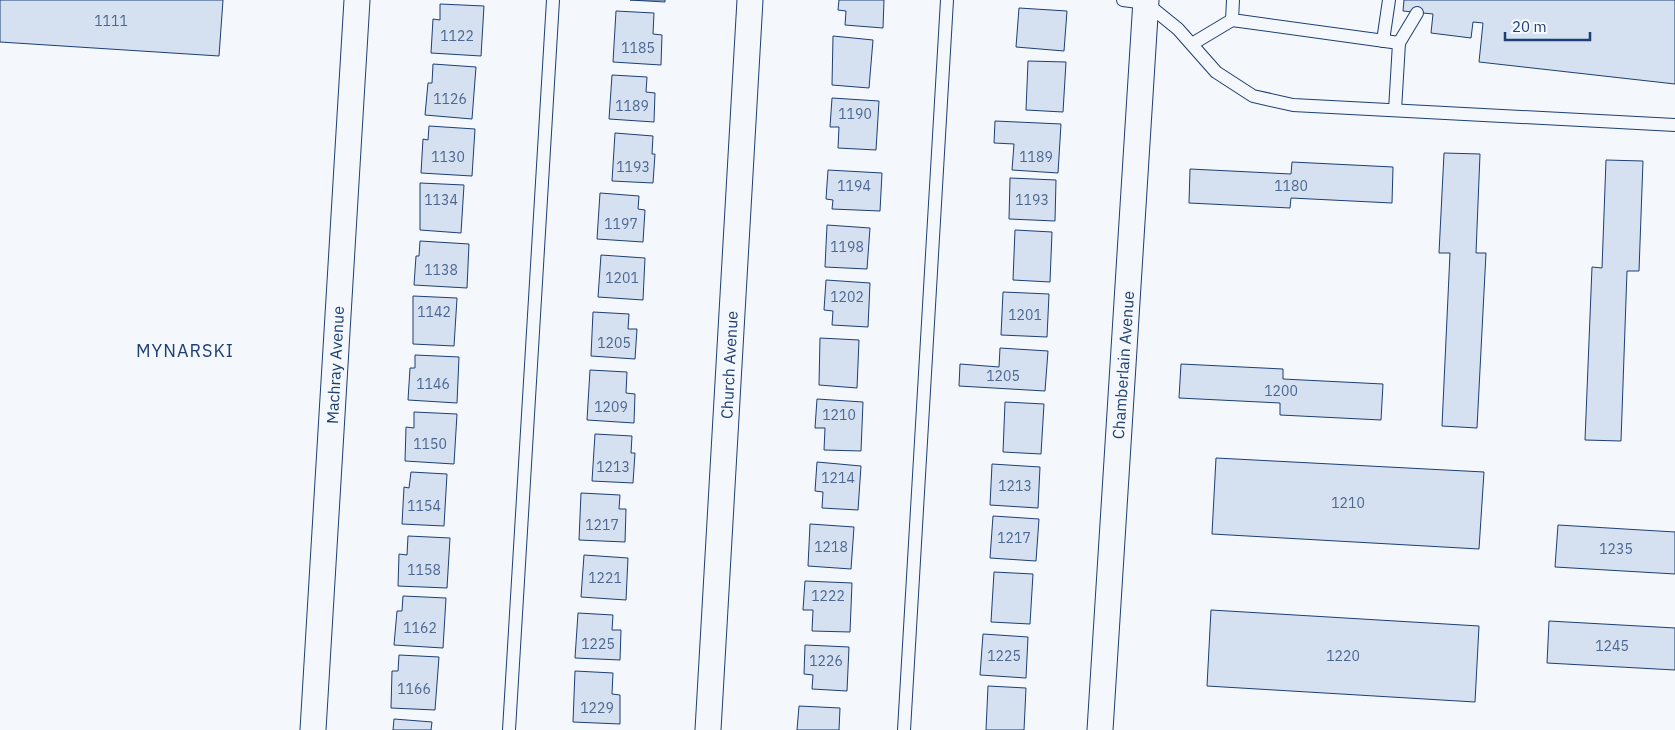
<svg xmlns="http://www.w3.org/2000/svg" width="1675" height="730" viewBox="0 0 1675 730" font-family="'IBM Plex Sans',sans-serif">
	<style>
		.building { fill: #d5e0f0; stroke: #1d3f73 }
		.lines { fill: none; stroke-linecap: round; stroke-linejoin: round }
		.lane-casing { stroke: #1d3f73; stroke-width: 14 }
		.street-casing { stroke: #1d3f73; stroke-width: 27 }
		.lane { stroke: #f4f7fb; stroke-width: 12 }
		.street { stroke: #f4f7fb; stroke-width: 25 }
		.labels { text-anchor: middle; stroke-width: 4; stroke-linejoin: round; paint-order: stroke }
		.number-label { font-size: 14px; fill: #4b6792 }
		.street-label { font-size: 16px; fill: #1d3f73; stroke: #f4f7fb }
		.neighbourhood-label { font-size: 18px; letter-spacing: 1px; fill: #1d3f73; stroke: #f4f7fb }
	</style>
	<rect width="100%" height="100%" fill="#f4f7fb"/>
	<!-- building -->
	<g class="building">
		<path d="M0,0H223L219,56L0,42Z"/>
		<path d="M630,0H665V2Z"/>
		<path d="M839,0H884L883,28L845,25L846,11L838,10Z"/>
		<path d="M1404,0H1675V84L1479,62L1483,23L1473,22L1471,38L1431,33L1433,14L1403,11Z"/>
		<path d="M440,4L484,6L481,56L431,53L433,19L440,20Z"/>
		<path d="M1019,8L1067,11L1064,51L1016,47Z"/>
		<path d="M616,11L654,13L653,34L662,35L661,65L613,62Z"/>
		<path d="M833,36L873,40L869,88L832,85Z"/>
		<path d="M1028,61L1066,62L1063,112L1026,110Z"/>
		<path d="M433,64L476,67L472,119L425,115L428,83H432Z"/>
		<path d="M612,75L647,77L646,92L655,93L654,122L609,119Z"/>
		<path d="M832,98L879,101L876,150L838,148L839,127H830Z"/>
		<path d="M995,121L1061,124L1058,173L1012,170L1014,144L994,143Z"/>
		<path d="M429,126L475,129L472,176L421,173L423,139L428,140Z"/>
		<path d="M615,133L653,136L652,154H655L653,183L612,181Z"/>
		<path d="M1444,153L1480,154L1476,253H1486L1477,428L1442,426L1450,253H1439Z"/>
		<path d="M1606,160L1643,161L1639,271H1627L1621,441L1585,440L1592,267L1602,268Z"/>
		<path d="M1292,162L1393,167L1392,203L1291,198L1290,208L1189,203L1190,169L1291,174Z"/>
		<path d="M828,170L882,173L880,211L832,209L833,200L826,199Z"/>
		<path d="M1010,178L1056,180L1055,221L1009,219Z"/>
		<path d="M420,183L464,185L461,233L420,230Z"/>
		<path d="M600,193L639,196L638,209L645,210L643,242L597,239Z"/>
		<path d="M827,225L870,228L867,269L825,267Z"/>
		<path d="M1015,230L1052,232L1050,282L1013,280Z"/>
		<path d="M420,241L469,244L467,288L414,285L416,256H419Z"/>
		<path d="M601,255L645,258L643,300L598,297Z"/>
		<path d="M826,280L870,283L868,327L832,325L833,311L824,310Z"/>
		<path d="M1003,292L1049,294L1047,337L1001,335Z"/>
		<path d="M413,296L457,298L454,346L413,344Z"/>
		<path d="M593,312L629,314L628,329H637L635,359L591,356Z"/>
		<path d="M820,338L859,340L857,388L819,385Z"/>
		<path d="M1000,348L1048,351L1045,391L959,386L960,364L999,367Z"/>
		<path d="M415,355L459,357L457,403L408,400L410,368H415Z"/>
		<path d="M1181,364L1283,369V379L1383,384L1381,420L1280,415V403L1179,398Z"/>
		<path d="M590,370L627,372L626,393L635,394L634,423L587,420Z"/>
		<path d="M817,399L863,402L861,451L824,450L825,428H815Z"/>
		<path d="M1005,402L1044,404L1041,454L1003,452Z"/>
		<path d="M414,412L457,414L454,464L405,461L406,427L414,428Z"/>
		<path d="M595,434L632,436L631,453H635L633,483L592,481Z"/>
		<path d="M1216,458L1484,472L1479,549L1212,534Z"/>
		<path d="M817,462L861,466L858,510L822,508L823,492L815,491Z"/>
		<path d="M992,464L1040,467L1038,508L990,505Z"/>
		<path d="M411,472L447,474L444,526L402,524L404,487L409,488Z"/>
		<path d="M581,493L620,495L619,509H626L625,542L579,540Z"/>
		<path d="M993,516L1039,519L1036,561L990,558Z"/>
		<path d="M810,524L854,527L851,569L808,566Z"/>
		<path d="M1558,525L1675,532V574L1555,567Z"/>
		<path d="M408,536L450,538L447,588L398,586L399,554L407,555Z"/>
		<path d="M584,555L628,558L626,600L581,597Z"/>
		<path d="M994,572L1033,574L1030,624L991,622Z"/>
		<path d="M805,581L852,583L850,632L812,631L813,610H803Z"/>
		<path d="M403,596L446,598L443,648L394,645L397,611H402Z"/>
		<path d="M1211,610L1479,626L1475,702L1207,686Z"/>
		<path d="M578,613L613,615L612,630H621L620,660L575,658Z"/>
		<path d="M1549,621L1675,628V670L1547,663Z"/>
		<path d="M983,634L1028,637L1026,678L980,675Z"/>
		<path d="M805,645L849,647L847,691L812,689L813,675L804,674Z"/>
		<path d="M399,655L439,657L435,710L391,708L392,671H398Z"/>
		<path d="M575,671L613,673L612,694L620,695V724L573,722Z"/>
		<path d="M988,686L1026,688L1024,730H986Z"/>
		<path d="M799,706L840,708L839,730H797Z"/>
		<path d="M394,719L432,722L431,730H393Z"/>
	</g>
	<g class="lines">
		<!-- lane casing -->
		<g class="lane-casing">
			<g id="lane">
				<path d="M1123,0L1146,3L1178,29L1216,72L1253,96L1293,105L1675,125"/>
				<path d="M1233,0L1232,20L1399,43L1395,110"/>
				<path d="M1383,41L1389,0"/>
				<path d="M1399,43L1417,13"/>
				<path d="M1192,44L1232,20"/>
				<path d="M509,730L553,0"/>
				<path d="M904,730L947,0"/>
			</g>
		</g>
		<!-- street casing -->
		<g class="street-casing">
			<g id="street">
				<path d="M313,730L357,0"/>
				<path d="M708,730L750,0"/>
				<path d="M1100,730L1146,0"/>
			</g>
		</g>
		<!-- lane -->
		<use href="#lane" class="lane"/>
		<!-- street -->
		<use href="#street" class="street"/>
	</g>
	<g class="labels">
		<!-- number labels -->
		<g class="number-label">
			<text x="111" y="26">1111</text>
			<text x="457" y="41">1122</text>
			<text x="638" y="53">1185</text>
			<text x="450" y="104">1126</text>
			<text x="632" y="111">1189</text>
			<text x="855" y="119">1190</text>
			<text x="448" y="162">1130</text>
			<text x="1036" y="162">1189</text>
			<text x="633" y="172">1193</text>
			<text x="854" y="191">1194</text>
			<text x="1291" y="191">1180</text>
			<text x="441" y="205">1134</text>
			<text x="1032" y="205">1193</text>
			<text x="621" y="229">1197</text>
			<text x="847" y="252">1198</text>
			<text x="441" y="275">1138</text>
			<text x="622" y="283">1201</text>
			<text x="847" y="302">1202</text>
			<text x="434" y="317">1142</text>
			<text x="1025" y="320">1201</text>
			<text x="614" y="348">1205</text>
			<text x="1003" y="381">1205</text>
			<text x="433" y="389">1146</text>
			<text x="1281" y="396">1200</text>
			<text x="611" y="412">1209</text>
			<text x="839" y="420">1210</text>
			<text x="430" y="449">1150</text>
			<text x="613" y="472">1213</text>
			<text x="838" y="483">1214</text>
			<text x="1015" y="491">1213</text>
			<text x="1348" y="508">1210</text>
			<text x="424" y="511">1154</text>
			<text x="602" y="530">1217</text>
			<text x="1014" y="543">1217</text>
			<text x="831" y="552">1218</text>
			<text x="1616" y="554">1235</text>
			<text x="424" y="575">1158</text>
			<text x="605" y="583">1221</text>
			<text x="828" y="601">1222</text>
			<text x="420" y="633">1162</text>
			<text x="598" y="649">1225</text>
			<text x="1612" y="651">1245</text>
			<text x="1004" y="661">1225</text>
			<text x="1343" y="661">1220</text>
			<text x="826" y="666">1226</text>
			<text x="414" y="694">1166</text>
			<text x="597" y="713">1229</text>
		</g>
		<!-- street labels -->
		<g class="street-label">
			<text transform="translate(335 365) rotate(-87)" y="6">Machray Avenue</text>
			<text transform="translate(729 365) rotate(-87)" y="6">Church Avenue</text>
			<text transform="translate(1123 365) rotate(-86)" y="6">Chamberlain Avenue</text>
		</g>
		<!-- neighbourhood labels -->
		<g class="neighbourhood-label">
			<text x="185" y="357">MYNARSKI</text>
		</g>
	</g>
	<!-- scale -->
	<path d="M1505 32v8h85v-8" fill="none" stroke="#1d3f73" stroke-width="2.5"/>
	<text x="1512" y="32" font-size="15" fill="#1d3f73" stroke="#f4f7fb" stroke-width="4" paint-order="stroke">20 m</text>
</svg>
